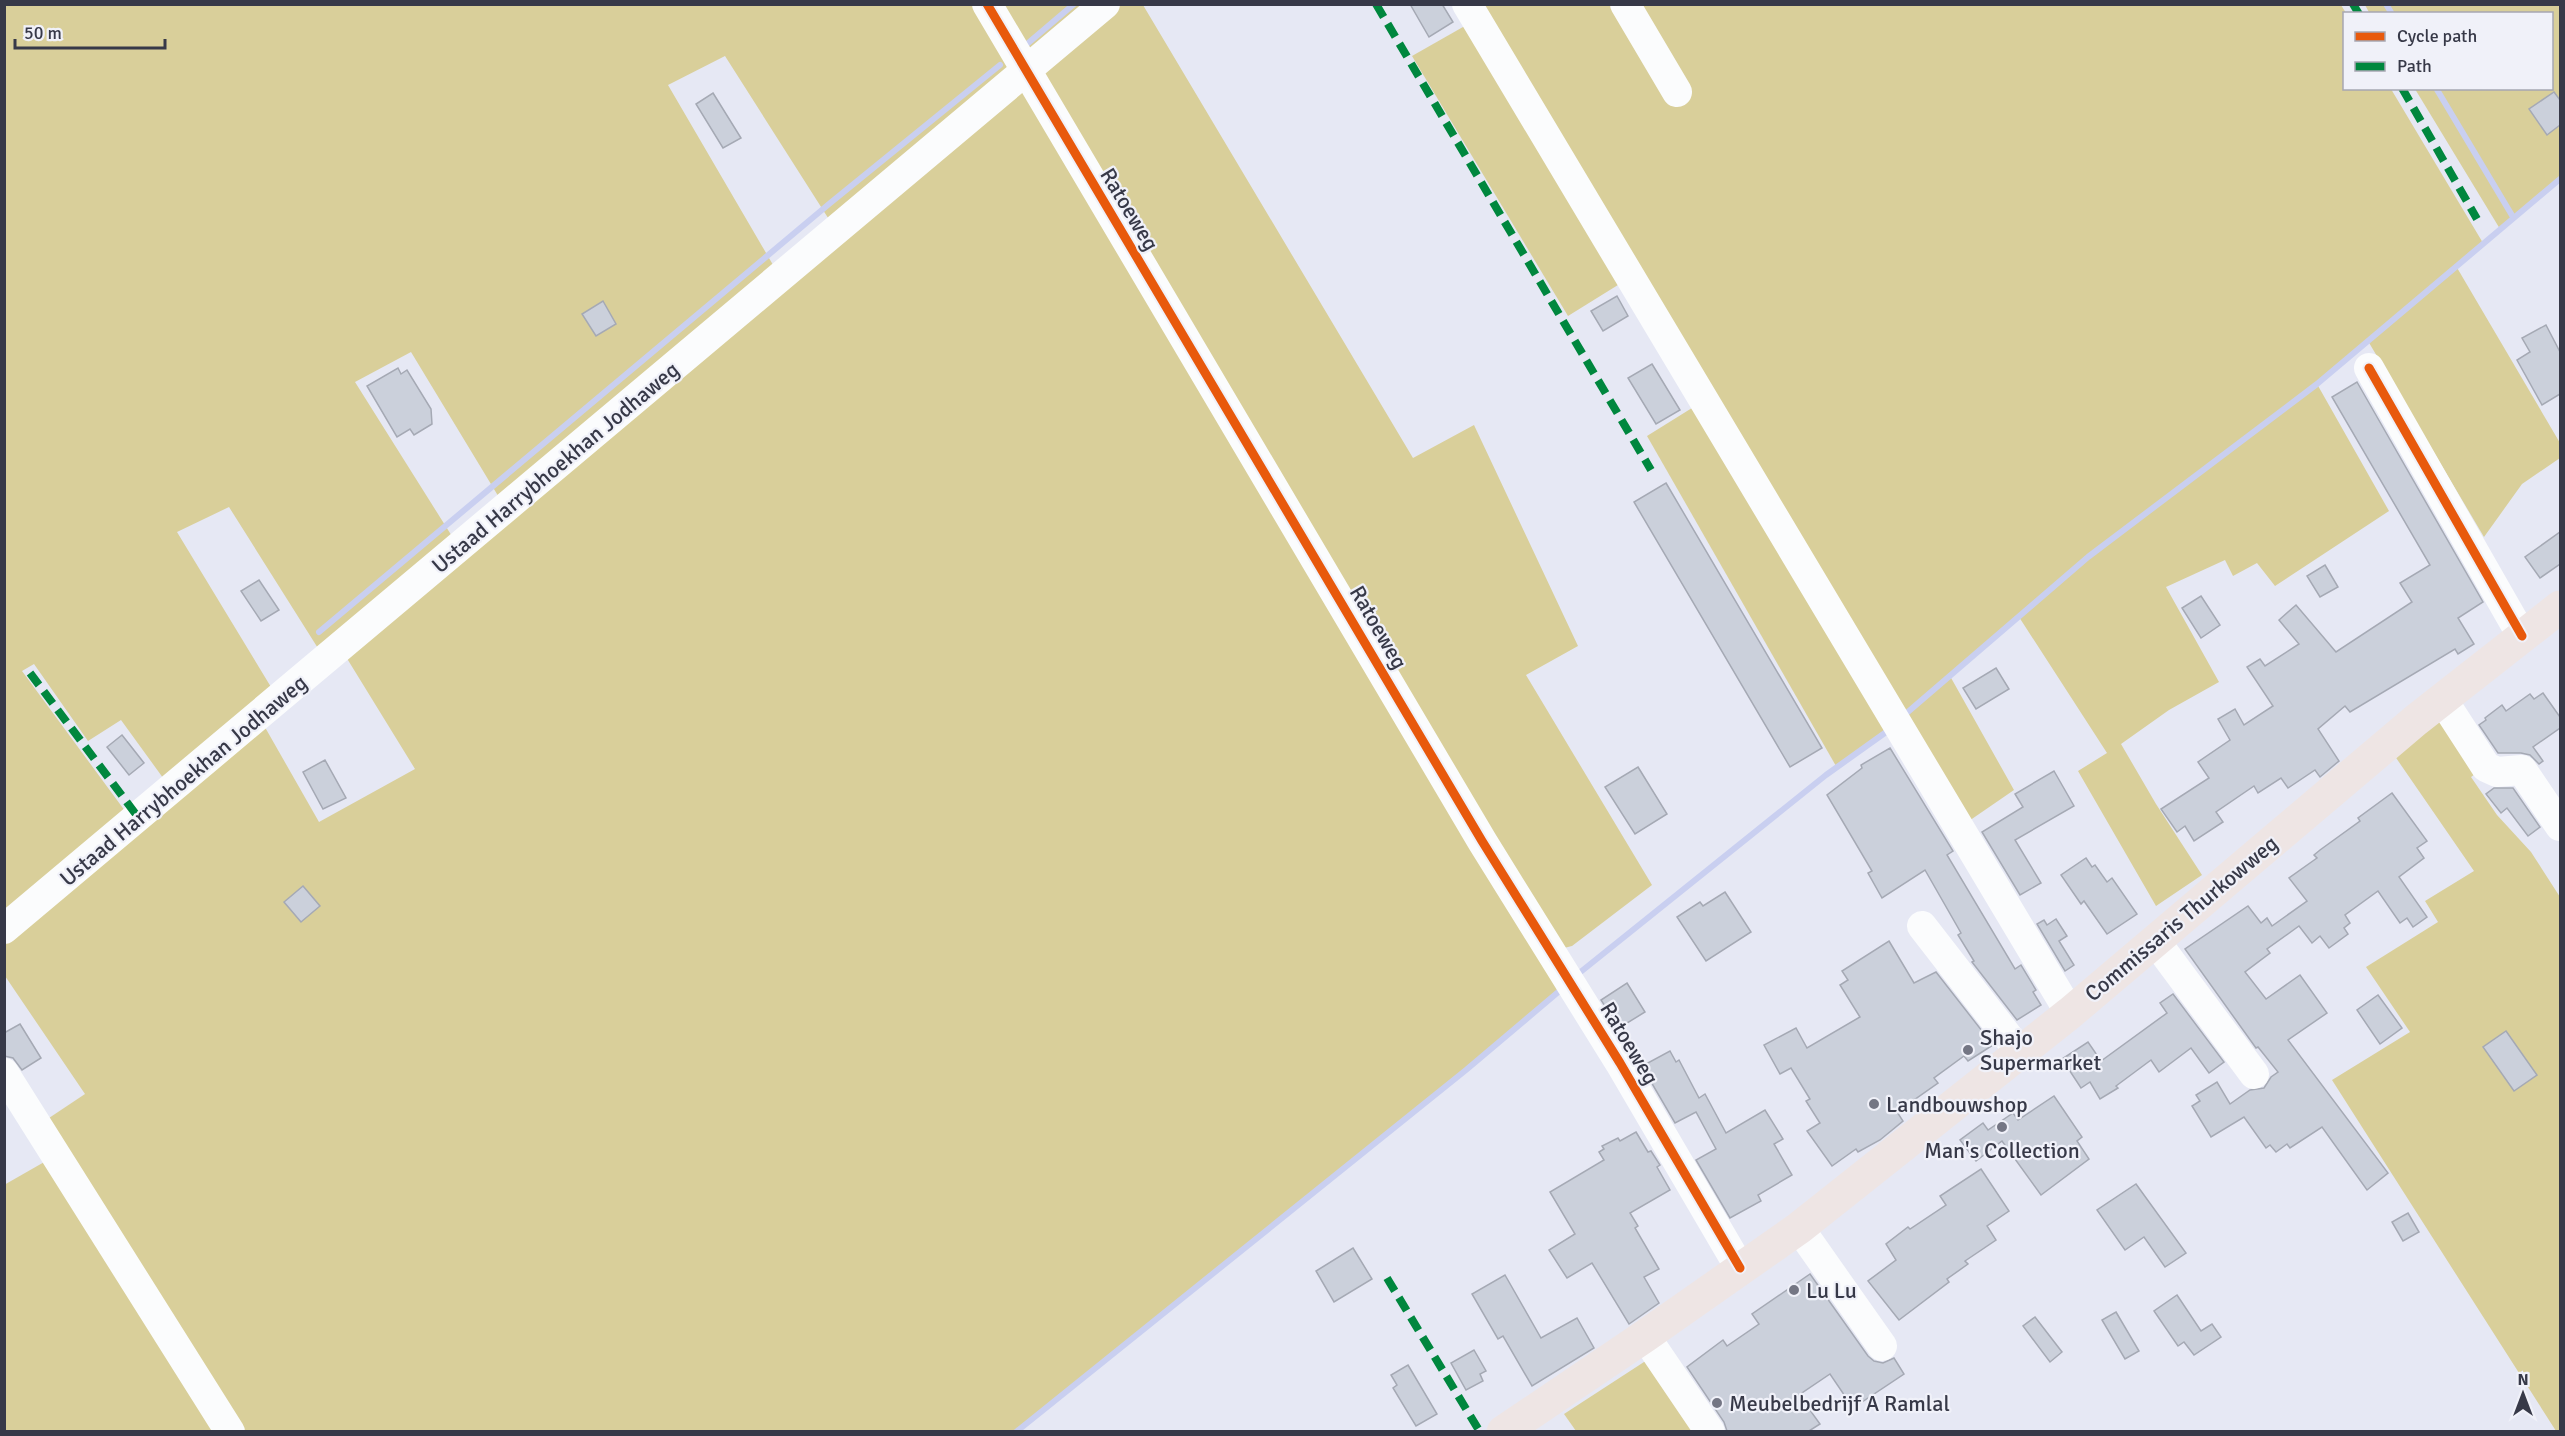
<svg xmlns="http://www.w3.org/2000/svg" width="2565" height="1436" viewBox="0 0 2565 1436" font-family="Signika,sans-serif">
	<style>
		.green { fill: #d9cf9a }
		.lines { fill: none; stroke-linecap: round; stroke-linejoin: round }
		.stream { stroke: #c9cff0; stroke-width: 6 }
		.building { fill: #cbd0db; stroke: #a5a9b4; stroke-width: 1.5 }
		.minor { stroke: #fbfcfd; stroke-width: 30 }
		.major { stroke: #eee5e4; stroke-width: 33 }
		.quiet { stroke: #00873e; stroke-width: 8; stroke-dasharray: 15 8; stroke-linecap: butt }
		.cycleway-casing { stroke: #f0f1f9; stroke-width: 13 }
		.cycleway { stroke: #e8590c; stroke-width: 9 }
		.poi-dot { fill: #747684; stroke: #f0f1f9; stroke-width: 2 }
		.labels { text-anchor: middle; stroke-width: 4.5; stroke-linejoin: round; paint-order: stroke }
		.street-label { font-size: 22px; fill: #373948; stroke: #f0f1f9 }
		.poi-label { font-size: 22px; fill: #373948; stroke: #f0f1f9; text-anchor: start }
	</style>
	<rect width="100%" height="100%" fill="#e6e8f4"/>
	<!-- green -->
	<g class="green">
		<path d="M5,5H979L1013,69L830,221L725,56L668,85L776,270L500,499L411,352L355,382L455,541L321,653L229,507L177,532L274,692L166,782L121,720L88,741L34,664L22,671L128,815L5,917Z"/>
		<path d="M993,5H1091L1032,52Z"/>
		<path d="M1116,5H1143L1413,458L1474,425L1578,646L1526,675L1652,885L1572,946L1560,949L1042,84L1041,65Z"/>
		<path d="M1475,5H2341L2346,13L2344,88L2391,89L2483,243L2456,266L2560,443V458L2522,484L2484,537L2368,341L2317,384L2389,511L2275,586L2257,563L2233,576L2225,560L2166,587L2219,682L2169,710L2121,744L2156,804L2202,875L2156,906L2078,771L2107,753L2019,617L1950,676L2014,790L1966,823Z"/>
		<path d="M2365,5H2560V179L2500,229L2415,89L2552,88V14H2370Z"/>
		<path d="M1470,23L1626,280L1568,316L1412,56Z"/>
		<path d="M1023,81L1563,987L1466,1070L1016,1431H236L43,1122L85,1094L5,976L4,936L262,722L319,822L415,769L343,652Z"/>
		<path d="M1700,403L1890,726L1836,766L1647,436Z"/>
		<path d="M2438,716L2478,772L2471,777L2497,815L2531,852L2560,897V1431H2556L2332,1080L2410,1032L2366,967L2438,922L2425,901L2474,871L2392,752Z"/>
		<path d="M53,1157L224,1431H5L4,1185Z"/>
		<path d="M1644,1362H1651L1706,1431H1576L1564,1414Z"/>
	</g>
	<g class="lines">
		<!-- stream -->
		<g class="stream">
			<path d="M2386,4L2392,14"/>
			<path d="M1027,44L1074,4"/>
			<path d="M2436,88L2513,217"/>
			<path d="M319,632L829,204L1000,65"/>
			<path d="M1902,717L2088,557L2317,384L2560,179"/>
			<path d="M1578,974L1826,775L1889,730"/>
			<path d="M1016,1432L1466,1070L1563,988"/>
		</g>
	</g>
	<!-- building -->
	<g class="building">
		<path d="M1410,4H1442L1453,22L1429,37Z"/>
		<path d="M2554,92L2560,100V125L2547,135L2529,109Z"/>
		<path d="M713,93L741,138L723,148L696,104Z"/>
		<path d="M1617,296L1628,316L1603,331L1591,311Z"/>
		<path d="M603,301L616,324L596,336L582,314Z"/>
		<path d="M2546,325L2560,352V394L2542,405L2517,360L2530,352L2522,338Z"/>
		<path d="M1652,364L1680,410L1656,424L1628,378Z"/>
		<path d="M398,368L401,374L407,370L431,409L432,424L414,435L410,429L397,437L367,386Z"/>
		<path d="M2357,382L2483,602L2458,618L2474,644L2458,654L2455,649L2350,712L2345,706L2318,729L2339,761L2320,777L2315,770L2288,788L2281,778L2258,793L2254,786L2216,812L2223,822L2194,841L2185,826L2177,832L2161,809L2209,778L2198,762L2230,740L2218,719L2235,709L2244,725L2273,706L2247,667L2260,659L2265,666L2299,644L2279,620L2296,605L2336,652L2412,602L2400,583L2430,565L2332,397Z"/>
		<path d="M1666,483L1822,748L1790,767L1634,502Z"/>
		<path d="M2560,532V564L2540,578L2525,557Z"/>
		<path d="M2325,565L2338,587L2320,597L2307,576Z"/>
		<path d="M259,580L279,610L261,621L241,591Z"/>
		<path d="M2201,596L2220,625L2201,638L2182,608Z"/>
		<path d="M1996,668L2009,689L1976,709L1963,688Z"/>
		<path d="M2543,693L2560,717V728L2533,747L2543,761L2539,764L2530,755L2521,753H2498L2479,725L2486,720L2485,718L2502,705L2506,711L2530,694L2534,699Z"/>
		<path d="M122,735L144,763L129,775L107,747Z"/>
		<path d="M1890,748L1953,851L1947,855L2015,969L2021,965L2036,990L2033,992L2041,1005L2017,1020L1972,962L1974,961L1958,935L1961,933L1925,870L1882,898L1868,873L1872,871L1827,795L1862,768L1861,765Z"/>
		<path d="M325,760L346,798L323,809L303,772Z"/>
		<path d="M1638,767L1667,814L1635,834L1605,787Z"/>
		<path d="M2054,771L2074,806L2015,840L2041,883L2020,895L1982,832L2023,807L2015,794Z"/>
		<path d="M2494,788H2513L2540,827L2528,836L2507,808L2501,813L2486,794Z"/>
		<path d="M2392,793L2427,841L2417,848L2424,858L2399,877L2427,917L2413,927L2407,918L2400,923L2378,891L2345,915L2350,923L2344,928L2348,934L2329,948L2320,936L2312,943L2299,926L2267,949L2270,953L2245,972L2266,999L2300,975L2327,1013L2288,1040L2388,1173L2367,1190L2322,1127L2290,1148L2287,1144L2276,1152L2270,1145L2266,1148L2244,1117L2211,1137L2192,1106L2200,1101L2196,1095L2217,1082L2230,1104L2250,1090L2264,1088L2271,1077L2278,1072L2258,1047L2256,1048L2185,949L2248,906L2261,923L2267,918L2272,926L2307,901L2289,878L2317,858L2314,855L2320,850L2360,821L2358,818Z"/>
		<path d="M2086,858L2092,867L2095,865L2107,882L2112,878L2137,914L2107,934L2084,901L2081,904L2061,875Z"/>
		<path d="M303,886L320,906L301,922L284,902Z"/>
		<path d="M1725,892L1751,932L1706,961L1677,917L1700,902L1703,906Z"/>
		<path d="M2056,919L2067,936L2059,941L2074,965L2065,971L2037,924L2044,920L2047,925Z"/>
		<path d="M1889,941L1914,983L1936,972L1993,1045L1968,1061L1964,1056L1934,1078L1938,1083L1897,1112L1903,1121L1880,1140L1858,1152L1856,1149L1832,1166L1807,1131L1820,1123L1806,1101L1810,1099L1791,1068L1780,1074L1764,1045L1796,1028L1807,1048L1860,1017L1840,985L1848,980L1842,971Z"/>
		<path d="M1627,983L1645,1012L1619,1028L1601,1000Z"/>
		<path d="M2173,994L2224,1062L2209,1073L2191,1048L2159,1072L2151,1060L2116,1086L2118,1088L2100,1099L2090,1082L2081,1088L2062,1059L2088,1042L2101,1061L2167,1013L2160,1003Z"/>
		<path d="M2378,995L2402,1028L2380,1044L2357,1010Z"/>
		<path d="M20,1024L41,1058L22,1070L13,1058L4,1056V1033Z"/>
		<path d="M2506,1031L2537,1075L2514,1091L2483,1047Z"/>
		<path d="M1670,1051L1676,1062L1679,1060L1699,1098L1705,1094L1726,1133L1765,1110L1783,1139L1774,1144L1792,1175L1758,1195L1761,1201L1730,1218L1696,1160L1716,1149L1696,1112L1675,1123L1647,1075L1649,1074L1644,1065Z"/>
		<path d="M2054,1096L2082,1137L2077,1141L2089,1159L2041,1195L2002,1141L1976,1161L1960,1140L1983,1123L1988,1130L2013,1113L2018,1120Z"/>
		<path d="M1636,1132L1648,1152L1651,1151L1660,1165L1657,1167L1670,1190L1630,1213L1638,1226L1635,1228L1659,1269L1644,1277L1659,1303L1629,1324L1592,1263L1567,1278L1549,1250L1575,1234L1550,1192L1604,1160L1599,1152L1604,1149L1602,1146L1618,1138L1620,1141Z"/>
		<path d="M1981,1169L2009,1211L1987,1226L1996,1240L1965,1261L1968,1264L1947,1279L1949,1282L1899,1320L1868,1281L1896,1260L1886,1244L1908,1227L1910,1229L1946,1205L1940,1196Z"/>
		<path d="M2136,1184L2186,1253L2165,1267L2144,1237L2125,1250L2097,1210Z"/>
		<path d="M2408,1213L2419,1232L2403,1241L2392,1222Z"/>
		<path d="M1353,1248L1372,1279L1334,1302L1316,1271Z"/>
		<path d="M1810,1274L1868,1356L1874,1361L1883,1363L1894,1358L1904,1374L1853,1408L1830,1374L1799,1395L1820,1424L1809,1431H1727L1724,1422L1687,1367L1723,1340L1727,1346L1759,1324L1752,1314Z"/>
		<path d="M1505,1275L1541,1338L1577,1318L1594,1348L1532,1386L1503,1336L1498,1339L1472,1294Z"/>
		<path d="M2177,1295L2201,1331L2212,1324L2221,1337L2194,1355L2184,1342L2178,1346L2154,1311Z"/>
		<path d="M2116,1312L2139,1351L2125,1359L2102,1320Z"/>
		<path d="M2035,1317L2062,1352L2050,1362L2023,1326Z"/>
		<path d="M1474,1350L1486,1371L1480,1374L1483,1381L1466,1390L1451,1363Z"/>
		<path d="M1408,1365L1437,1414L1416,1426L1393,1388L1397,1385L1391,1375Z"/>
	</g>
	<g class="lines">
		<!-- minor -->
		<g class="minor">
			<path d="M987,4L1482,841L1620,1063L1740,1268"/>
			<path d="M1467,4L2070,1013"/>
			<path d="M1625,4L1677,92"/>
			<path d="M2369,368L2522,636"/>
			<path d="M2442,699L2486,767L2497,772L2522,770L2560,826"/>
			<path d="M1922,926L2019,1051"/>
			<path d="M4,929L1105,4"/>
			<path d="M2156,942L2254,1074"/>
			<path d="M4,1073L230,1432"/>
			<path d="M1799,1228L1882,1346"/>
			<path d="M1645,1336L1710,1432"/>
		</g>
		<!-- major -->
		<path class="major" d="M1503,1432L1645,1336L1799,1228L2070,1013L2416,720L2560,607"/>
		<!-- quiet -->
		<g class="quiet">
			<path d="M1376,4L1651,470"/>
			<path d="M2353,4L2359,14"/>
			<path d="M2402,88L2477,219"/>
			<path d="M30,673L138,817"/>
			<path d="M1387,1278L1480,1432"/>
		</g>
		<!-- cycleway casing -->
		<g class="cycleway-casing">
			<g id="cycleway">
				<path d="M987,4L1482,841L1620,1063L1740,1268"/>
				<path d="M2369,368L2522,636"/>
			</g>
		</g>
		<!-- cycleway -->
		<use href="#cycleway" class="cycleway"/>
	</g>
	<!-- markers -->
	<g class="poi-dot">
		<circle cx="1968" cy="1050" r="6"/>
		<circle cx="1874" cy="1104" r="6"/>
		<circle cx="2002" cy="1127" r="6"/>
		<circle cx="1794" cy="1290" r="6"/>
		<circle cx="1717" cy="1403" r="6"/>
	</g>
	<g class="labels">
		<!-- street labels -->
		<g class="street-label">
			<text transform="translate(1130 209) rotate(59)" y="8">Ratoeweg</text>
			<text transform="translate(555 467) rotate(-40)" y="8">Ustaad Harrybhoekhan Jodhaweg</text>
			<text transform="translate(1379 627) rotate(60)" y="8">Ratoeweg</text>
			<text transform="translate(183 780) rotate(-40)" y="8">Ustaad Harrybhoekhan Jodhaweg</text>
			<text transform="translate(2181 918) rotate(-40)" y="8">Commissaris Thurkowweg</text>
			<text transform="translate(1630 1043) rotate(59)" y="8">Ratoeweg</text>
		</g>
		<!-- poi labels -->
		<g class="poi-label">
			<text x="1980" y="1045">Shajo<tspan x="1980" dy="25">Supermarket</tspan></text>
			<text x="1886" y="1112">Landbouwshop</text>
			<text x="2002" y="1158" text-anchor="middle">Man's Collection</text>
			<text x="1806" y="1298">Lu Lu</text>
			<text x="1729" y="1411">Meubelbedrijf A Ramlal</text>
		</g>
	</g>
	<!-- border -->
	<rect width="2565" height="1436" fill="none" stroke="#373948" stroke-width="12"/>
	<!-- legend -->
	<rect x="2343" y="12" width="210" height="78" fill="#f0f1f9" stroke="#a6a7b2" stroke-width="1.5"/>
	<rect x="2355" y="32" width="30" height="9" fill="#e8590c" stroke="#a6a7b2" stroke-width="1.5"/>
	<text x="2397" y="42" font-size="18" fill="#373948">Cycle path</text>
	<rect x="2355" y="62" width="30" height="9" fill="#00873e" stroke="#a6a7b2" stroke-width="1.5"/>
	<text x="2397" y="72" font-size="18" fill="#373948">Path</text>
	<!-- north arrow -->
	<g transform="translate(2523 1394)" stroke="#f0f1f9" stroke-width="4.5" paint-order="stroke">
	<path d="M0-4.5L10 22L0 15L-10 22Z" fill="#373948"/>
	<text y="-9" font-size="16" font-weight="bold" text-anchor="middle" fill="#373948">N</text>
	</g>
	<!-- scale -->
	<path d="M15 39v9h150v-9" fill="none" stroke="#373948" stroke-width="3"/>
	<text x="24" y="39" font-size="18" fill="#373948" stroke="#f0f1f9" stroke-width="4.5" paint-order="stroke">50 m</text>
</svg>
